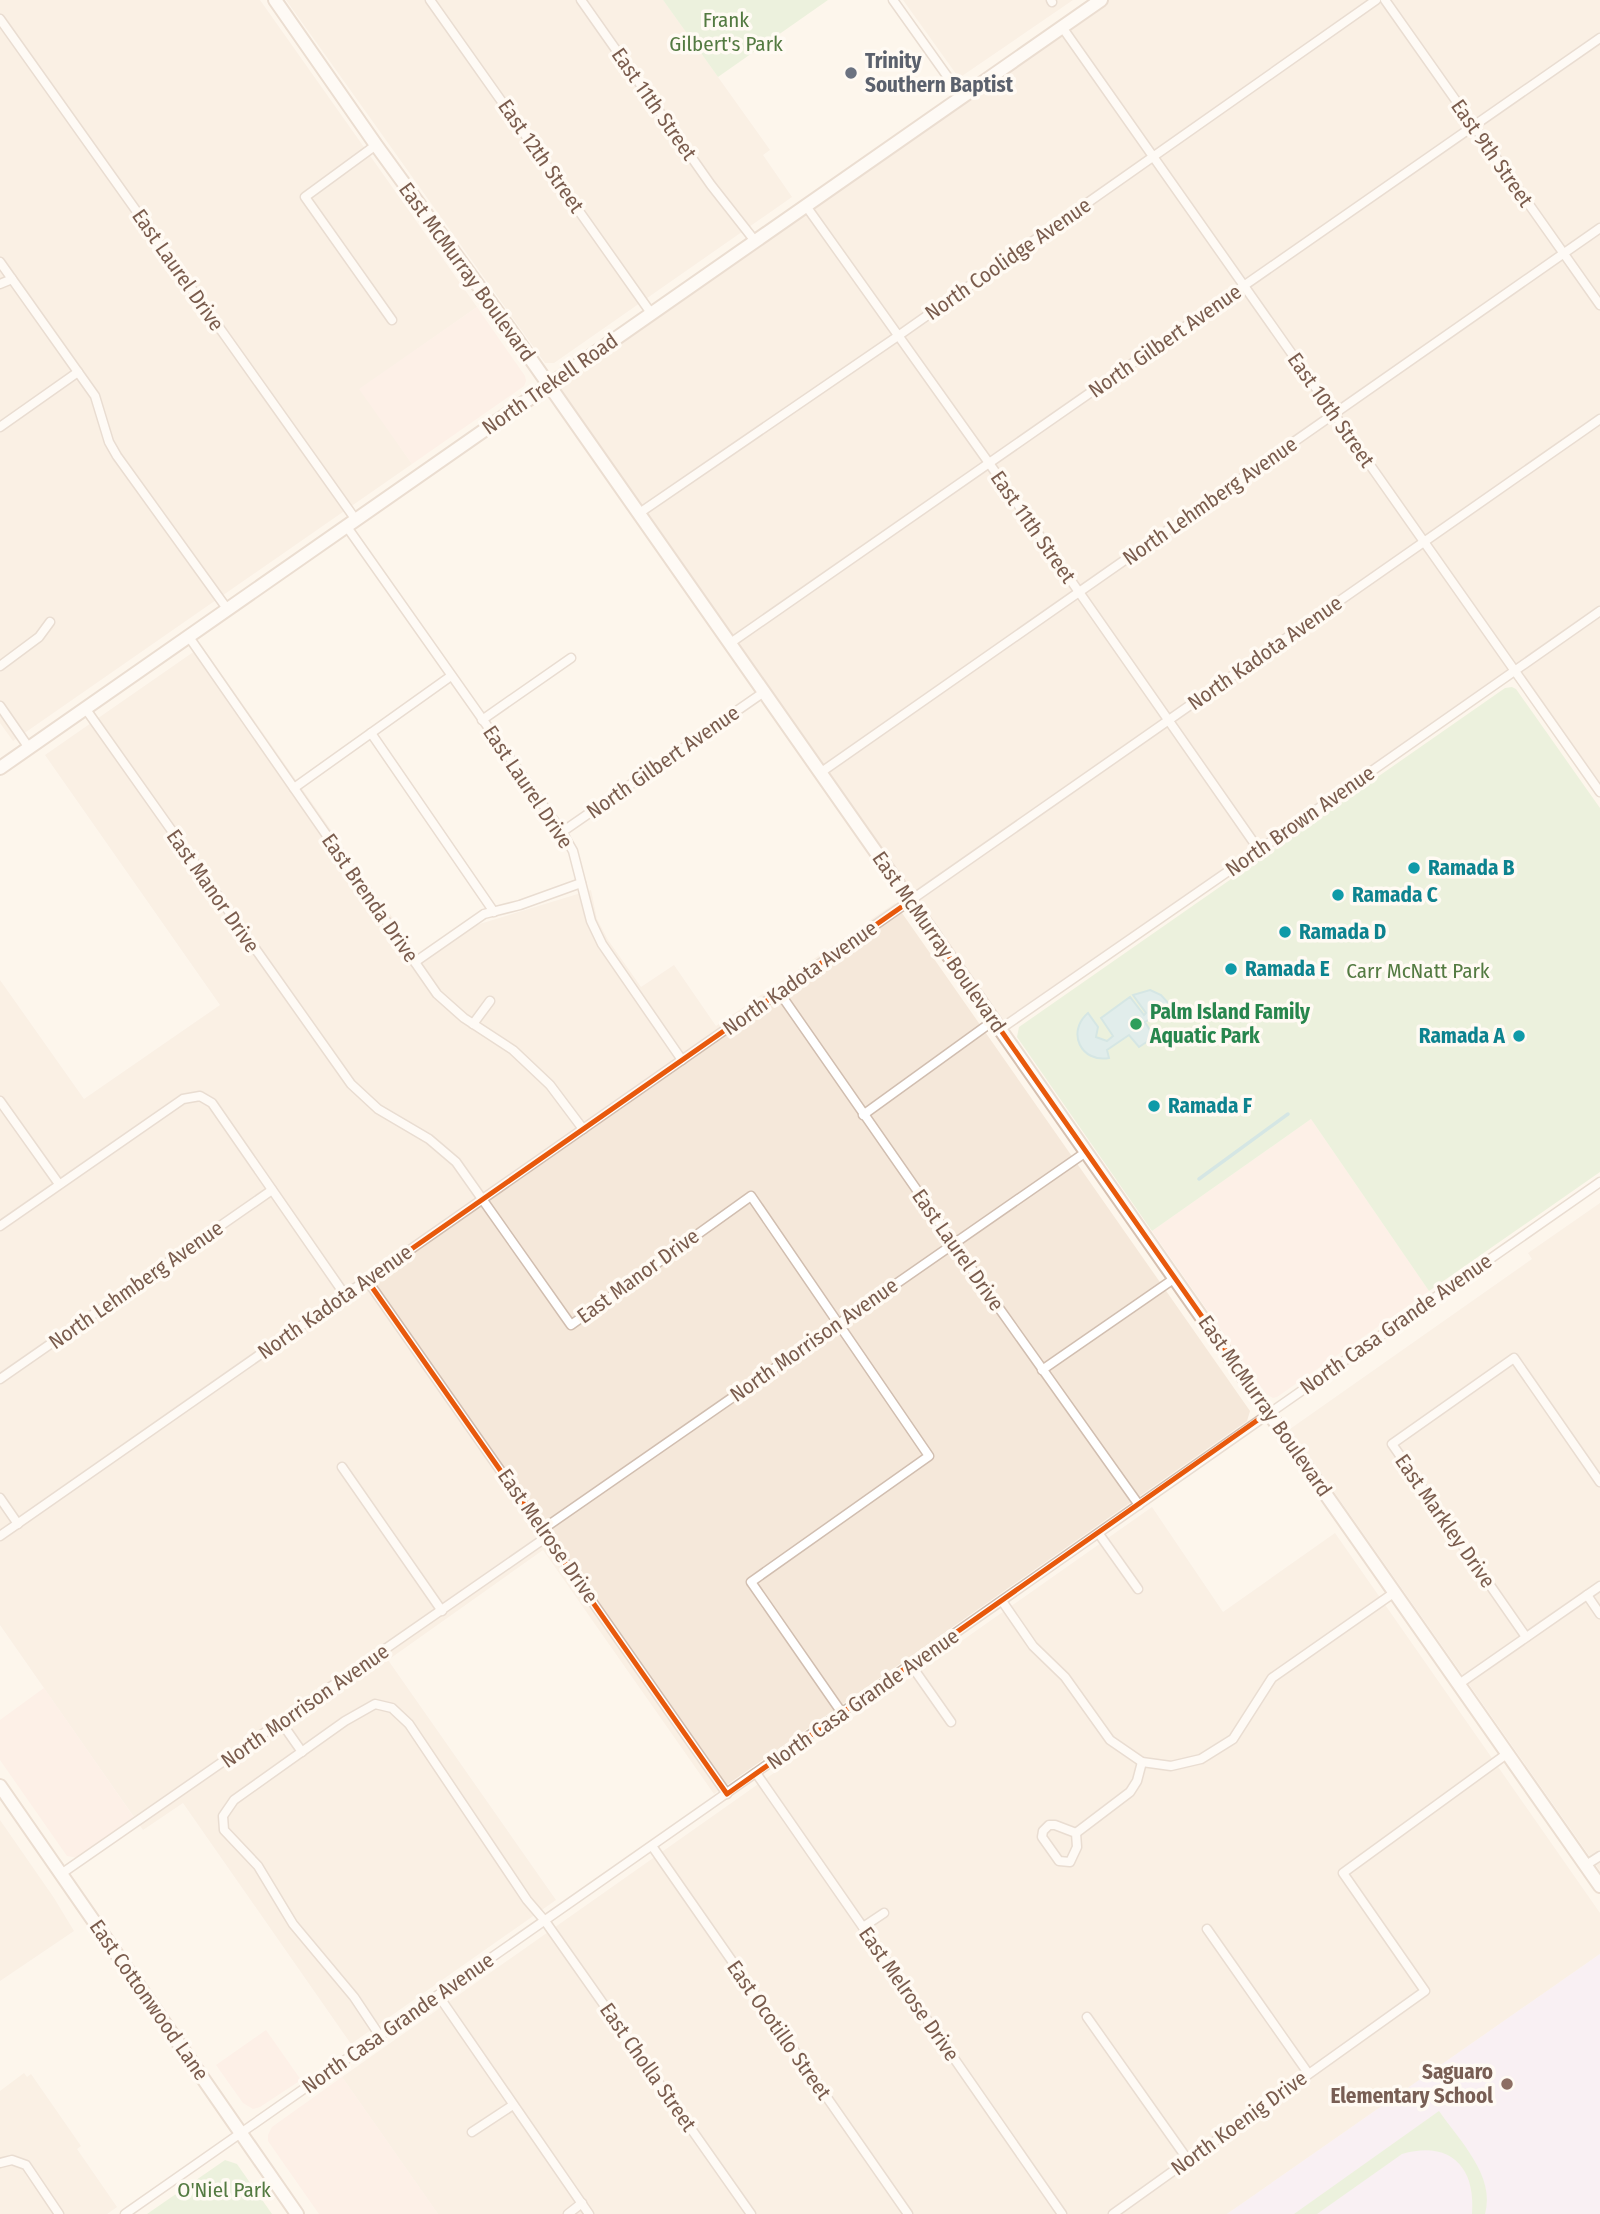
<svg xmlns="http://www.w3.org/2000/svg" width="1600" height="2214" viewBox="0 0 1600 2214" font-family="'Fira Sans Condensed',sans-serif">
	<style>
		.residential { fill: #f5e8da }
		.commercial { fill: #fde8e0 }
		.education { fill: #f3e8fa }
		.green { fill: #d8ecc9 }
		.water { fill: #bfe3e8; stroke: #a5d3da; stroke-width: 2 }
		.lines { fill: none; stroke-linecap: round; stroke-linejoin: round }
		.stream { stroke: #a5d3da; stroke-width: 3.5 }
		.street-casing { stroke: #d1beb0; stroke-width: 11 }
		.secondary-casing { stroke: #d6c0b0; stroke-width: 16 }
		.street { stroke: #fff; stroke-width: 8 }
		.secondary { stroke: #fff; stroke-width: 12 }
		.marked { fill: none; stroke: #e8590c; stroke-width: 5; stroke-linejoin: round }
		.worship-dot { fill: #6b7280; stroke: #fffaf3; stroke-width: 2.5 }
		.culture-dot { fill: #0f9aa8; stroke: #fffaf3; stroke-width: 2.5 }
		.leisure-dot { fill: #2e9e5b; stroke: #fffaf3; stroke-width: 2.5 }
		.education-dot { fill: #8d6e63; stroke: #fffaf3; stroke-width: 2.5 }
		.labels { text-anchor: middle; stroke-width: 7; stroke-linejoin: round; paint-order: stroke }
		.park-label { font-size: 21px; fill: #537a41; stroke: #fffaf3 }
		.worship-label { font-size: 21px; font-weight: bold; fill: #5b616d; stroke: #fffaf3; text-anchor: start }
		.street-label { font-size: 21px; fill: #7a5c4d; stroke: #fffaf3 }
		.culture-label { font-size: 21px; font-weight: bold; fill: #0d838f; stroke: #fffaf3; text-anchor: start }
		.leisure-label { font-size: 21px; font-weight: bold; fill: #27864d; stroke: #fffaf3; text-anchor: start }
		.education-label { font-size: 21px; font-weight: bold; fill: #785e54; stroke: #fffaf3; text-anchor: end }
	</style>
	<rect width="100%" height="100%" fill="#fdf6ec"/>
	<!-- residential -->
	<g class="residential">
		<path d="M0,0H260L477,307L360,389L412,464L13,741L0,723Z"/>
		<path d="M286,0H663L770,150L763,155L792,197L554,363H545Z"/>
		<path d="M903,0H1073L959,78Z"/>
		<path d="M1101,0H1600V792L1514,670L999,1030L548,386Z"/>
		<path d="M202,646L423,961L473,926L591,890L597,919L608,940L641,987L674,965L716,1026L895,903L1250,1411L1247,1421L714,1794L543,1550L388,1660L556,1900L351,2044L183,1803L143,1830L0,1625V980L84,1099L220,1005L45,755Z"/>
		<path d="M1600,1203V1871L1290,1429L1532,1259L1528,1253Z"/>
		<path d="M1152,1507L1223,1612L1335,1533L1600,1913V1954L1227,2214H438L342,2077Z"/>
		<path d="M0,1820L54,1898L74,1931L0,1981Z"/>
		<path d="M24,2073L27,2077L31,2074L81,2146L77,2149L117,2207L107,2214H0V2091Z"/>
	</g>
	<!-- commercial -->
	<g class="commercial">
		<path d="M477,307L525,376L526,381L524,386L412,464L359,389Z"/>
		<path d="M1311,1119L1429,1291L1277,1397L1273,1398L1266,1394L1152,1231Z"/>
		<path d="M44,1688L135,1819L79,1858L67,1856L0,1760V1720Z"/>
		<path d="M266,2030L301,2080L260,2107L253,2109L243,2103L216,2065Z"/>
		<path d="M342,2077L438,2214H319L268,2141V2135L272,2127Z"/>
	</g>
	<!-- education -->
	<path class="education" d="M1600,1954V2214H1227Z"/>
	<!-- green -->
	<g class="green">
		<path d="M663,0H828L718,77Z"/>
		<path d="M1512,687L1516,689L1600,808V1172L1429,1291L1311,1119L1152,1231L1017,1037L1019,1027L1505,688Z"/>
		<path d="M1439,2111C1459,2140 1496,2176 1485,2214H1472C1476,2167 1450,2140 1402,2154L1317,2214H1294Z"/>
		<path d="M225,2160L237,2164L272,2214H147Z"/>
	</g>
	<!-- water -->
	<path class="water" d="M1150,990L1161,995L1171,1006L1145,1022L1154,1037L1139,1047L1129,1035L1107,1050L1109,1058C1081,1063 1066,1032 1088,1013L1098,1027L1096,1037L1107,1041L1113,1036L1101,1018L1130,997L1144,1015L1146,1013L1133,995Z"/>
	<g class="lines">
		<!-- stream -->
		<path class="stream" d="M1199,1179L1288,1114"/>
		<!-- street casing -->
		<g class="street-casing">
			<g id="street">
				<path d="M430,0L651,313"/>
				<path d="M581,0L711,185L755,241"/>
				<path d="M893,0L962,97"/>
				<path d="M1051,0L1052,2"/>
				<path d="M1385,0L1600,305"/>
				<path d="M0,19L356,520"/>
				<path d="M1062,27L1600,792"/>
				<path d="M376,145L305,197L392,320"/>
				<path d="M806,206L989,463L1259,850"/>
				<path d="M0,262L95,396L109,442L117,456L228,610"/>
				<path d="M0,284L12,279"/>
				<path d="M0,427L78,372"/>
				<path d="M638,514L898,336L1376,0"/>
				<path d="M347,527L562,832L573,851L591,921L602,944L682,1060"/>
				<path d="M189,637L437,994L464,1018L513,1050L550,1085L583,1129"/>
				<path d="M729,644L1600,38"/>
				<path d="M0,666L39,637L50,622"/>
				<path d="M0,706L29,748"/>
				<path d="M85,708L351,1084L378,1109L429,1139L456,1162L571,1325L751,1196L929,1456L751,1582L842,1713"/>
				<path d="M482,720L571,658"/>
				<path d="M371,733L494,912"/>
				<path d="M820,773L1600,228"/>
				<path d="M294,788L451,676"/>
				<path d="M562,832L764,692"/>
				<path d="M415,962L484,914L520,905L581,883"/>
				<path d="M779,992L999,1308L1139,1505"/>
				<path d="M473,1024L490,1001"/>
				<path d="M999,1030L1259,850L1600,611"/>
				<path d="M0,1101L59,1184"/>
				<path d="M863,1115L993,1021"/>
				<path d="M0,1226L183,1099L200,1096L212,1103L345,1295"/>
				<path d="M367,1280L727,1794"/>
				<path d="M1042,1370L1175,1278"/>
				<path d="M0,1379L272,1190"/>
				<path d="M342,1467L442,1611"/>
				<path d="M0,1498L18,1524"/>
				<path d="M543,1529L1086,1152"/>
				<path d="M1099,1534L1138,1589"/>
				<path d="M0,1536L1600,419"/>
				<path d="M1587,1595L1600,1614"/>
				<path d="M1002,1601L1033,1646L1065,1677L1110,1740L1142,1762L1171,1766L1201,1759L1233,1739L1272,1678L1395,1592"/>
				<path d="M1526,1637L1392,1444L1514,1358L1600,1482"/>
				<path d="M911,1665L951,1722"/>
				<path d="M1459,1684L1600,1586"/>
				<path d="M281,1722L302,1752"/>
				<path d="M756,1773L1062,2214"/>
				<path d="M1049,1825H1055L1076,1833L1077,1847L1070,1862L1059,1861L1042,1837L1043,1831Z"/>
				<path d="M1076,1833L1130,1792L1137,1781L1142,1762"/>
				<path d="M652,1846L908,2214"/>
				<path d="M1586,1865L1600,1856"/>
				<path d="M61,1874L548,1536"/>
				<path d="M863,1927L884,1913"/>
				<path d="M1207,1929L1308,2073"/>
				<path d="M438,1995L589,2214"/>
				<path d="M1087,2017L1188,2160"/>
				<path d="M380,2036L354,1997L293,1924L258,1866L224,1830L223,1816L234,1800L345,1721L375,1704L392,1708L409,1724L527,1900L545,1921L751,2214"/>
				<path d="M472,2132L513,2105"/>
				<path d="M0,2163L12,2160L26,2165L59,2214"/>
				<path d="M125,2214L1600,1182"/>
				<path d="M568,2214L582,2203"/>
				<path d="M1113,2214L1425,1991L1343,1873L1508,1753"/>
			</g>
		</g>
		<!-- secondary casing -->
		<g class="secondary-casing">
			<g id="secondary">
				<path d="M275,0L376,145L509,328L1600,1886"/>
				<path d="M0,768L1101,0"/>
				<path d="M0,1786L297,2214"/>
			</g>
		</g>
		<!-- street -->
		<use href="#street" class="street"/>
		<!-- secondary -->
		<use href="#secondary" class="secondary"/>
	</g>
	<!-- marked area -->
	<path d="M0 0H1600V2214H0ZM910,901L1269,1412L727,1794L367,1280Z" fill="#fdf6ec" fill-opacity=".55" fill-rule="evenodd"/>
	<path class="marked" d="M910,901L1269,1412L727,1794L367,1280Z"/>
	<!-- markers -->
	<circle class="worship-dot" cx="851" cy="73" r="7"/>
	<g class="culture-dot">
		<circle cx="1414" cy="868" r="7"/>
		<circle cx="1338" cy="895" r="7"/>
		<circle cx="1285" cy="932" r="7"/>
		<circle cx="1231" cy="969" r="7"/>
		<circle cx="1519" cy="1036" r="7"/>
		<circle cx="1154" cy="1106" r="7"/>
	</g>
	<circle class="leisure-dot" cx="1136" cy="1024" r="7"/>
	<circle class="education-dot" cx="1507" cy="2084" r="7"/>
	<g class="labels">
		<!-- park labels -->
		<g class="park-label">
			<text x="726" y="27">Frank<tspan x="726" dy="24">Gilbert's Park</tspan></text>
			<text x="1418" y="978">Carr McNatt Park</text>
			<text x="224" y="2197">O'Niel Park</text>
		</g>
		<!-- worship labels -->
		<g class="worship-label">
			<text x="865" y="68">Trinity<tspan x="865" dy="24">Southern Baptist</tspan></text>
		</g>
		<!-- street labels -->
		<g class="street-label">
			<text transform="translate(654 104) rotate(55)" y="7">East 11th Street</text>
			<text transform="translate(1492 153) rotate(55)" y="7">East 9th Street</text>
			<text transform="translate(541 156) rotate(55)" y="7">East 12th Street</text>
			<text transform="translate(1008 259) rotate(-35)" y="7">North Coolidge Avenue</text>
			<text transform="translate(178 270) rotate(55)" y="7">East Laurel Drive</text>
			<text transform="translate(467 272) rotate(54)" y="7">East McMurray Boulevard</text>
			<text transform="translate(1165 341) rotate(-35)" y="7">North Gilbert Avenue</text>
			<text transform="translate(550 384) rotate(-35)" y="7">North Trekell Road</text>
			<text transform="translate(1331 410) rotate(55)" y="7">East 10th Street</text>
			<text transform="translate(1210 501) rotate(-35)" y="7">North Lehmberg Avenue</text>
			<text transform="translate(1033 527) rotate(55)" y="7">East 11th Street</text>
			<text transform="translate(1265 653) rotate(-35)" y="7">North Kadota Avenue</text>
			<text transform="translate(663 762) rotate(-35)" y="7">North Gilbert Avenue</text>
			<text transform="translate(528 787) rotate(56)" y="7">East Laurel Drive</text>
			<text transform="translate(1300 821) rotate(-35)" y="7">North Brown Avenue</text>
			<text transform="translate(213 891) rotate(55)" y="7">East Manor Drive</text>
			<text transform="translate(370 898) rotate(55)" y="7">East Brenda Drive</text>
			<text transform="translate(939 942) rotate(55)" y="7">East McMurray Boulevard</text>
			<text transform="translate(800 978) rotate(-35)" y="7">North Kadota Avenue</text>
			<text transform="translate(958 1250) rotate(55)" y="7">East Laurel Drive</text>
			<text transform="translate(638 1276) rotate(-36)" y="7">East Manor Drive</text>
			<text transform="translate(136 1285) rotate(-35)" y="7">North Lehmberg Avenue</text>
			<text transform="translate(335 1302) rotate(-35)" y="7">North Kadota Avenue</text>
			<text transform="translate(1396 1324) rotate(-35)" y="7">North Casa Grande Avenue</text>
			<text transform="translate(814 1340) rotate(-35)" y="7">North Morrison Avenue</text>
			<text transform="translate(1265 1406) rotate(55)" y="7">East McMurray Boulevard</text>
			<text transform="translate(1445 1521) rotate(55)" y="7">East Markley Drive</text>
			<text transform="translate(548 1536) rotate(55)" y="7">East Melrose Drive</text>
			<text transform="translate(863 1699) rotate(-35)" y="7">North Casa Grande Avenue</text>
			<text transform="translate(305 1706) rotate(-35)" y="7">North Morrison Avenue</text>
			<text transform="translate(909 1994) rotate(55)" y="7">East Melrose Drive</text>
			<text transform="translate(149 2000) rotate(55)" y="7">East Cottonwood Lane</text>
			<text transform="translate(398 2023) rotate(-35)" y="7">North Casa Grande Avenue</text>
			<text transform="translate(779 2030) rotate(55)" y="7">East Ocotillo Street</text>
			<text transform="translate(648 2067) rotate(55)" y="7">East Cholla Street</text>
			<text transform="translate(1239 2123) rotate(-36)" y="7">North Koenig Drive</text>
		</g>
		<!-- culture labels -->
		<g class="culture-label">
			<text x="1428" y="875">Ramada B</text>
			<text x="1352" y="902">Ramada C</text>
			<text x="1299" y="939">Ramada D</text>
			<text x="1245" y="976">Ramada E</text>
			<text x="1505" y="1043" text-anchor="end">Ramada A</text>
			<text x="1168" y="1113">Ramada F</text>
		</g>
		<!-- leisure labels -->
		<g class="leisure-label">
			<text x="1150" y="1019">Palm Island Family<tspan x="1150" dy="24">Aquatic Park</tspan></text>
		</g>
		<!-- education labels -->
		<g class="education-label">
			<text x="1493" y="2079">Saguaro<tspan x="1493" dy="24">Elementary School</tspan></text>
		</g>
	</g>
</svg>
